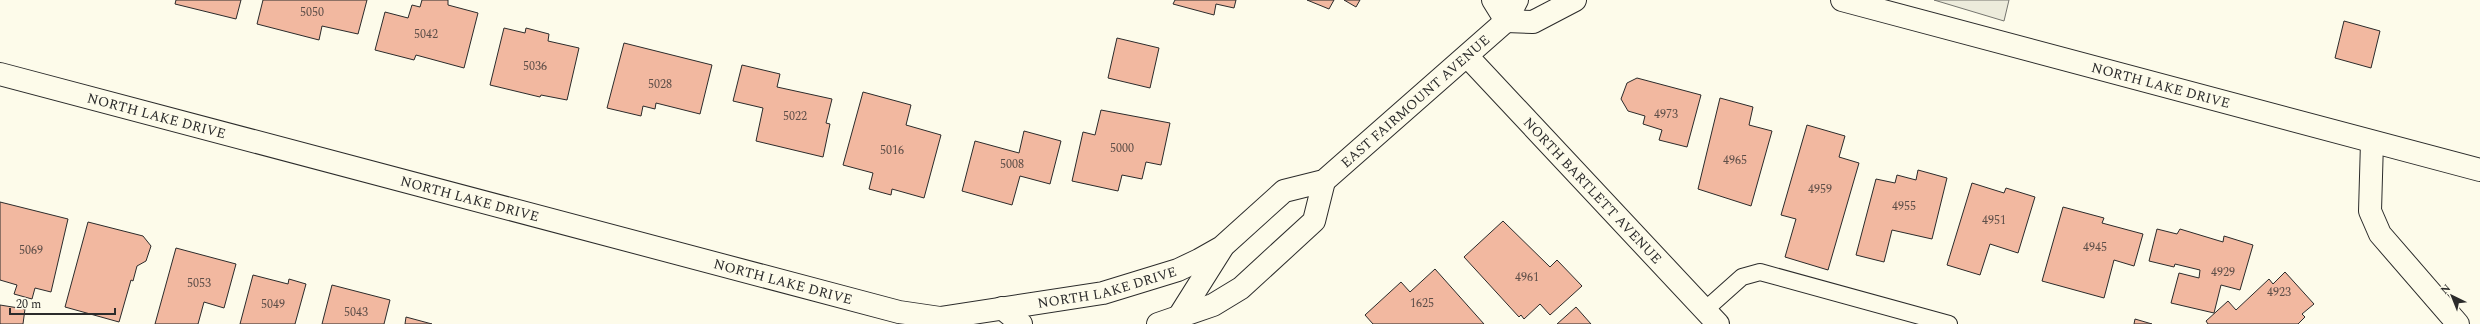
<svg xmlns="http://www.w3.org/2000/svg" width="2480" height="324" viewBox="0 0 2480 324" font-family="Spectral,serif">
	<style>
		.green { fill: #ecebdb; stroke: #74746e }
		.building { fill: #f2b8a0; stroke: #2b2b2b }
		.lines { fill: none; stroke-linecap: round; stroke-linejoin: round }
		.lane-casing { stroke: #2b2b2b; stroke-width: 18 }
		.street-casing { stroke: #2b2b2b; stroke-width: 24 }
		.secondary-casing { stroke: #2b2b2b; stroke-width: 24 }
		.primary-casing { stroke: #2b2b2b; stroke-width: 24 }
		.lane { stroke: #fdfbea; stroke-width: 16 }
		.street { stroke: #fdfbea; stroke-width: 22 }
		.secondary { stroke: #fdfbea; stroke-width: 22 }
		.primary { stroke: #fdfbea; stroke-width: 22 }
		.labels { text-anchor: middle; stroke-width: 3; stroke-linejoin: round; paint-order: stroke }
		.number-label { font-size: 12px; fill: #5d4e48 }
		.street-label { font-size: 14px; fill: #2b2b2b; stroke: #fdfbea }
	</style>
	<rect width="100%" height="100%" fill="#fdfbea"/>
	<!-- green -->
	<path class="green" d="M1934,0H2009L2004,21Z"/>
	<!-- building -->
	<g class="building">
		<path d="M176,0H241L236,19L175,4Z"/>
		<path d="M263,0H367L358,34L322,26L319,40L257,24Z"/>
		<path d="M422,0H448V5L478,13L464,68L416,55L414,60L375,50L385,12L408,18L412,5L420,7Z"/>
		<path d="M1175,0H1236L1234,8L1216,4L1214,15L1173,4Z"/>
		<path d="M1307,0H1334L1329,9Z"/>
		<path d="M1344,0H1360L1356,7Z"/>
		<path d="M2344,21L2380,31L2371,68L2335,58Z"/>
		<path d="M504,28L525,33L526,28L549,34L548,41L579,48L567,100L541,95L540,97L490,85Z"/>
		<path d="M1117,38L1159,48L1150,88L1108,78Z"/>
		<path d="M624,43L712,65L700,114L656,103L655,109L643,106L641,116L607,108Z"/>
		<path d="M742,65L780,74L777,87L832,99L826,123L830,124L823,157L756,141L763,108L733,101Z"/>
		<path d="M1637,78L1701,95L1687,147L1659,140L1662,130L1643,124L1645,116L1628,111L1621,99L1627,83Z"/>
		<path d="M863,92L911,105L906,125L941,135L924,198L892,189L891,195L869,189L873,173L843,165Z"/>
		<path d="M1720,98L1753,107L1749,125L1772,131L1751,206L1698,189Z"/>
		<path d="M1101,110L1170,123L1161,165L1146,162L1142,179L1122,175L1118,191L1072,181L1083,132L1095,135Z"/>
		<path d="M1807,125L1845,136L1839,157L1859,163L1828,270L1785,257L1796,219L1781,215Z"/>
		<path d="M1024,131L1061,141L1050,184L1020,176L1012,205L962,191L975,141L1019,153Z"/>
		<path d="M1918,170L1947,178L1932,239L1892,230L1884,262L1856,255L1876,179L1895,183L1897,175L1916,180Z"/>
		<path d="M1972,183L2004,193L2006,188L2035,197L2018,253L1990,244L1980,275L1947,265Z"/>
		<path d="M0,202L68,219L51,292L35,288L32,299L14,294L17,285L0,280Z"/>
		<path d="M2063,207L2104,218L2102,223L2143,234L2134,266L2114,260L2104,298L2042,281Z"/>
		<path d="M1503,221L1550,267L1557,260L1582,286L1550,315L1540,304L1524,319L1521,315L1519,317L1464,257Z"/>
		<path d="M88,222L143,236L151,246L146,261L137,266L133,281L131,280L119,322L65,307Z"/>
		<path d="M2157,229L2177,234L2180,229L2223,242L2224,236L2253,245L2240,290L2221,285L2214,313L2171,303L2179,273L2199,278L2200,270L2175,264L2174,267L2149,261Z"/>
		<path d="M176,248L236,264L224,308L204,302L198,324H155Z"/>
		<path d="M1435,269L1484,324H1373L1365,315L1401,282L1410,292Z"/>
		<path d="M2285,272L2314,304L2302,314L2305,317L2298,324H2208L2206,321L2228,301L2236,310L2269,279L2273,284Z"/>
		<path d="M253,275L288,284L289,279L306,284L295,324H240Z"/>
		<path d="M332,285L390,300L384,324H322Z"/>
		<path d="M0,305L25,309L23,324H0Z"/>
		<path d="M1576,307L1591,324H1557Z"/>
		<path d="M406,317L432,324H405Z"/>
		<path d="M2135,319L2152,324H2134Z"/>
	</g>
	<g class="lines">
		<!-- lane casing -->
		<g class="lane-casing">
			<path id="lane" d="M1705,310L1742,277L1760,272L1949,324"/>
		</g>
		<!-- street casing -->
		<g class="street-casing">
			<g id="street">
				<path d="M1493,0L1506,21"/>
				<path id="s1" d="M1467,56L1718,324"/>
				<path d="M1002,308L1021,324"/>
			</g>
		</g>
		<!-- secondary casing -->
		<g class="secondary-casing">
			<path id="secondary" d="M2372,142L2370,211L2380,234L2458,324"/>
		</g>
		<!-- primary casing -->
		<g class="primary-casing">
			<g id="primary">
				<path id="s2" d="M1842,0L2480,170"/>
				<path d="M1506,21L1533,22L1575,0"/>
				<path id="s3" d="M0,74L899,312L940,318L955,324"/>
				<path id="s4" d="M940,318L1103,293L1178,270L1199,260L1222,247L1284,191L1324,181L1506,21L1517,0"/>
				<path d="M1178,318L1222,248"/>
				<path d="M1158,324L1213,305L1241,288L1314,221L1324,181"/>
			</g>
		</g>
		<!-- lane -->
		<use href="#lane" class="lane"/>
		<!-- street -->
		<use href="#street" class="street"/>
		<!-- secondary -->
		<use href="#secondary" class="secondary"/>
		<!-- primary -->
		<use href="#primary" class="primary"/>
	</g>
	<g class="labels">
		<!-- number labels -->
		<g class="number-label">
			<text x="312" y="16">5050</text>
			<text x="426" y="38">5042</text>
			<text x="535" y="70">5036</text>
			<text x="660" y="88">5028</text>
			<text x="1666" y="118">4973</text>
			<text x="795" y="120">5022</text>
			<text x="1122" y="152">5000</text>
			<text x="892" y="154">5016</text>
			<text x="1735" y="164">4965</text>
			<text x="1012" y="168">5008</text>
			<text x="1820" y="193">4959</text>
			<text x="1904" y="210">4955</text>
			<text x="1994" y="224">4951</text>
			<text x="2095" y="251">4945</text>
			<text x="31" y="254">5069</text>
			<text x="2223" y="276">4929</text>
			<text x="1527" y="281">4961</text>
			<text x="199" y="287">5053</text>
			<text x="2279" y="296">4923</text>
			<text x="1422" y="307">1625</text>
			<text x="273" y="308">5049</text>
			<text x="356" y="316">5043</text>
		</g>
		<!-- street labels -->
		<g class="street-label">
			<text dy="5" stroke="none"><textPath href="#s2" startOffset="330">NORTH LAKE DRIVE</textPath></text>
			<text dy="5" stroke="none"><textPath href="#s4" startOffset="539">EAST FAIRMOUNT AVENUE</textPath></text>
			<text dy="5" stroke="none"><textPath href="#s3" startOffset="162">NORTH LAKE DRIVE</textPath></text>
			<text dy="5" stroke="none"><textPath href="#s1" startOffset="184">NORTH BARTLETT AVENUE</textPath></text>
			<text dy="5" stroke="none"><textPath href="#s3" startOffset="486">NORTH LAKE DRIVE</textPath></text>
			<text dy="5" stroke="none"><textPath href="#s3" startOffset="810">NORTH LAKE DRIVE</textPath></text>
			<text dy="5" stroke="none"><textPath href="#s4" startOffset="170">NORTH LAKE DRIVE</textPath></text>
		</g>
	</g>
	<!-- north arrow -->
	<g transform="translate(2452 296) rotate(317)" stroke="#fdfbea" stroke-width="3" paint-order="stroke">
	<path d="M0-3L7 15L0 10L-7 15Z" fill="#2b2b2b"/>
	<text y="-6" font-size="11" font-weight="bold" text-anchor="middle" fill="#2b2b2b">N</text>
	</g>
	<!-- scale -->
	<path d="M10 308v6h105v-6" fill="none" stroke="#2b2b2b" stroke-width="2"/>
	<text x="16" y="308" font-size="12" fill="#2b2b2b" stroke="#fdfbea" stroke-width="3" paint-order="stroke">20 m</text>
</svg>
